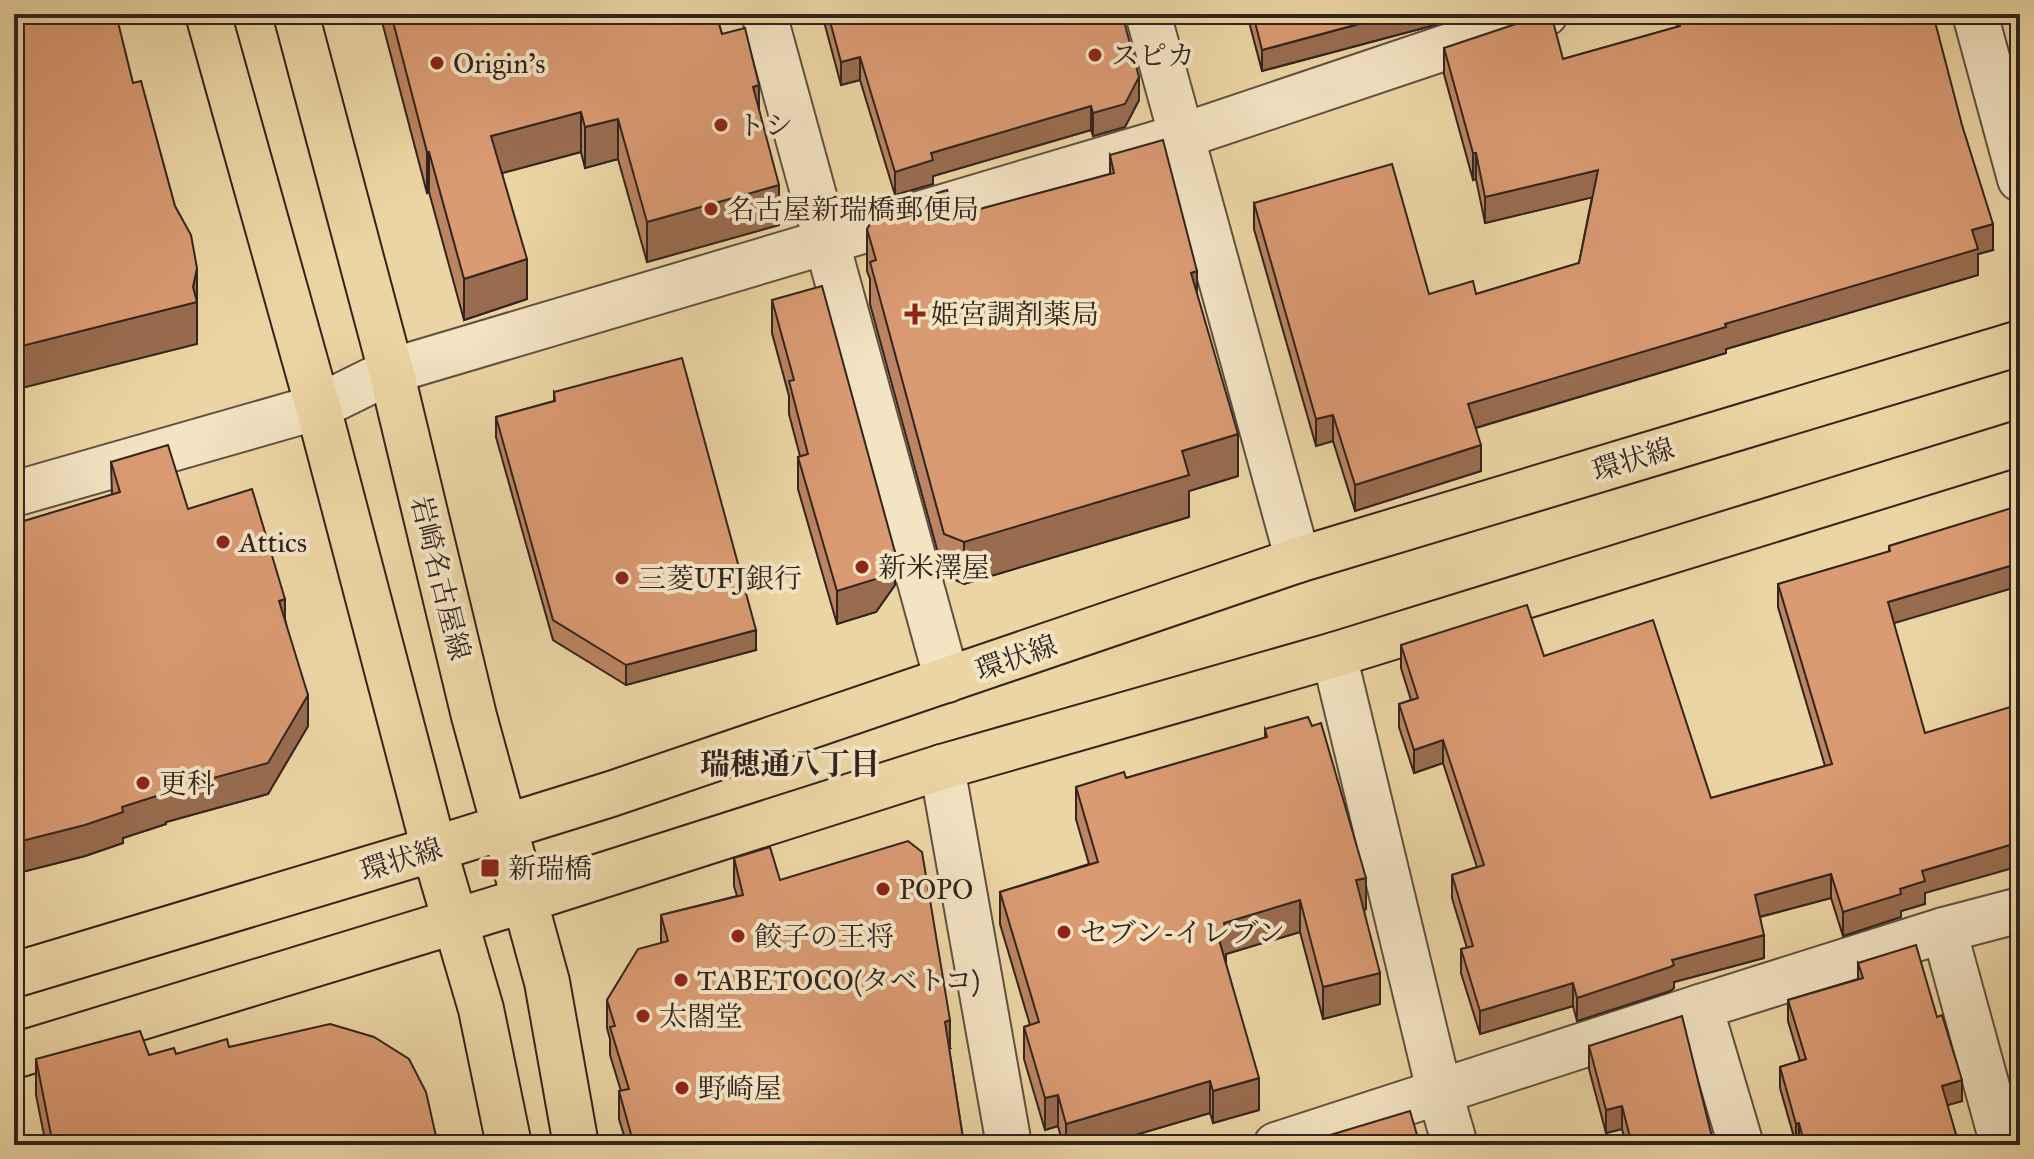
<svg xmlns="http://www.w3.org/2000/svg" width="2034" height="1159" viewBox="0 0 2034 1159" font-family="'IM FELL Great Primer','Noto Serif JP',serif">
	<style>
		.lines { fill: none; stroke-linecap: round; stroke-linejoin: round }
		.minor-casing { stroke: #605040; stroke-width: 48 }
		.major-casing { stroke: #32241f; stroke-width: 48 }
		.minor { stroke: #f3e4c4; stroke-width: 44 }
		.major { stroke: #ecd5a4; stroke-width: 44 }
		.wall { fill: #bb8462; stroke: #32241f; stroke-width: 2 }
		.shaded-wall { fill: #996c50; stroke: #32241f; stroke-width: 2 }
		.building { fill: #da9a72; stroke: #32241f; stroke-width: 2 }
		.poi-dot { fill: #8f2418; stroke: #f3e4c4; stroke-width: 3 }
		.labels { text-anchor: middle; stroke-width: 8; stroke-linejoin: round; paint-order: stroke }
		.poi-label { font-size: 28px; fill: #32241f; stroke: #f3e4c4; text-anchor: start }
		.street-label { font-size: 28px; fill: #32241f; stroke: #f3e4c4 }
		.neighbourhood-label { font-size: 30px; font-weight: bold; fill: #32241f; stroke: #f3e4c4 }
	</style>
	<rect width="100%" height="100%" fill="#ecd5a4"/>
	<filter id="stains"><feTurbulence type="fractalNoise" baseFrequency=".0025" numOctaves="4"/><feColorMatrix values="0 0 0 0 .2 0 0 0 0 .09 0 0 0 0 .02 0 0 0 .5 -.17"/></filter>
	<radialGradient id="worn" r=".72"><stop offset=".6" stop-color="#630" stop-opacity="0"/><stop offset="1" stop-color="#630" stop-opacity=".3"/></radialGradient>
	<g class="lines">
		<!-- minor casing -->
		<g class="minor-casing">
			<g id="minor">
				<path d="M764,14L947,680"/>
				<path d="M1148,14L1298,560"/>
				<path d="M1975,14L2020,179"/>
				<path d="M14,494L318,407L391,371L1182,136L1545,14"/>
				<path d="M1334,655L1439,1090L1455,1145"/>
				<path d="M942,767L1009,1145"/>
				<path d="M1944,930L2003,1145"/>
				<path d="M1700,1007L1741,1145"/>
				<path d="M1276,1145L1700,1007L1944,930L2020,910"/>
			</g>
		</g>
		<!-- major casing -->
		<g class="major-casing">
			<g id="major">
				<path d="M208,14L318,407L434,849L481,1009L509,1145"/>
				<path d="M296,14L391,371L474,716L547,982L576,1145"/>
				<path d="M14,975L434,849L611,794L1298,560L2020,343"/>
				<path d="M14,1056L525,900L942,767L1334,655L2020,443"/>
			</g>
		</g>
		<!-- minor -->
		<use href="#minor" class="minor"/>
		<!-- major -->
		<use href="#major" class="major"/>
	</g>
	<!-- wall -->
	<g class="wall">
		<path d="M380,14H716L722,34L759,111L779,225L647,262L618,159L585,168L581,152L502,173L527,299L464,320L429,192L427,193Z"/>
		<path d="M822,14H1122L1139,100L1125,127L1093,136L1091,130L933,176V184L895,195L860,80L841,85Z"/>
		<path d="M1247,14H1467L1431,26L1262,71Z"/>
		<path d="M2014,14H2020V46Z"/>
		<path d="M1677,18L1993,250L1978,254V275L1726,349V353L1476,428L1481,471L1355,511L1333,441L1316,446L1254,229V203L1429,294H1476L1579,263L1592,197L1485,223L1476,179L1473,180L1444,74V48L1563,59L1677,27Z"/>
		<path d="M1110,155L1197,294L1238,476L1189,491V517L964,584L944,575L870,304V279L867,271V229L954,216L1110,174Z"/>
		<path d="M772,300L895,585L876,612L837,624L798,489V457L800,456L789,414V396L772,333Z"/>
		<path d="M554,392L756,650L626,685L553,640L496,437V417L554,401Z"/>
		<path d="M111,462L188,509L285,619L308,726L268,794L166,822V824L123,838V843L85,856L14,874V524L112,495Z"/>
		<path d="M2020,502L1894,623L1925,893V904L1901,911V917L1843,936L1831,898L1760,917L1764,958L1674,982V988L1670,991L1577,1021L1573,1006L1480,1034L1461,973V949L1467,948L1452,898V875L1477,867L1443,763L1414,773L1399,727V704L1411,700L1401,668V645L1544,656L1711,798L1825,766L1778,607V584L1889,552V546L2014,508V504Z"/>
		<path d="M1265,729L1366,909L1364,910L1380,1004L1323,1019L1300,932L1226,954V965L1259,1110L1213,1123L1210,1113L1101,1145H1063L1058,1126L1045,1130L1024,1059V1027L1030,1025L1000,924V892L1089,864L1076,819V787L1126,778L1265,738Z"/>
		<path d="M734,858L780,880L950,1048H949L964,1145H627L619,1119V1091H621L610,1055V1039L607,1028V1000L661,943V915L737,896L734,886Z"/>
		<path d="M1858,963L1962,1101L1947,1105L1959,1145L1796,1144L1780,1088V1067L1800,1061L1788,1021V1000L1858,979Z"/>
		<path d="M1589,1046L1714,1145H1626L1622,1129L1606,1133L1589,1069Z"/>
		<path d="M229,1047L438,1145H46L36,1095V1059L176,1054Z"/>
	</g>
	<!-- shaded-wall -->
	<g class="shaded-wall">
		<path d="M1396,14H1467L1431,26L1262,71V50Z"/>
		<path d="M860,57V80L841,85V62Z"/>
		<path d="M1139,77V100L1125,127L1093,136V113Z"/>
		<path d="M759,85V126L753,87Z"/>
		<path d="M1091,106V130L933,176V184L895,195V172L931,153Z"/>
		<path d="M581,112V152L491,176V136Z"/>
		<path d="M618,119V159L585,168V127Z"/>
		<path d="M427,152H429V192L427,193Z"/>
		<path d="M1473,153H1476V179L1473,180Z"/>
		<path d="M1598,170V196L1485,223V197Z"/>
		<path d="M779,185V225L647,262V222Z"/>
		<path d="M1993,224V250L1978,254V275L1726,349V353L1468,430V404L1725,324L1972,230Z"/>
		<path d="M527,259V299L464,320V279Z"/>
		<path d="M197,268V344L14,390V348L193,287Z"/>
		<path d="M1197,271V313L1191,273Z"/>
		<path d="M1333,415V441L1316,446V419Z"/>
		<path d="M1238,434V476L1189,491V517L964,584V542L1182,451Z"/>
		<path d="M1481,445V471L1355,511V485Z"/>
		<path d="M895,552V585L876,612L837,624V591Z"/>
		<path d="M2020,563V586L1888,625V602Z"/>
		<path d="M285,599V630L279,601Z"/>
		<path d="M756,630V650L626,685V665Z"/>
		<path d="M308,695V726L268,794L166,822V824L123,838V843L85,856L14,874V843L166,791Z"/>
		<path d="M1443,740V763L1414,773V750Z"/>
		<path d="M2020,842V866L1925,893V904L1901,911V917L1843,936V912L1900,889L1922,871Z"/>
		<path d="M1831,874V898L1755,918V895Z"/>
		<path d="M1366,878V909L1356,912V880Z"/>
		<path d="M1300,900V932L1226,954V965L1218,936L1224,923Z"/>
		<path d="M1764,935V958L1674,982V988L1670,991L1577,1021V998L1672,960Z"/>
		<path d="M1380,973V1004L1323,1019V987Z"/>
		<path d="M1573,983V1006L1480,1034V1011Z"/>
		<path d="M950,1020V1048L945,1050V1022Z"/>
		<path d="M1259,1078V1110L1213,1123V1091Z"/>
		<path d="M1962,1080V1101L1942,1107V1086Z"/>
		<path d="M1210,1081V1113L1101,1145H1066V1124Z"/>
		<path d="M1058,1095V1126L1045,1130V1098Z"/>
		<path d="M1622,1106V1129L1606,1133V1110Z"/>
		<path d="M1799,1123V1143L1796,1144V1124Z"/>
	</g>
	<!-- building -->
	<g class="building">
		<path d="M14,14H116L133,83L141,81L175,206L191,235L197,268L193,287L197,302L14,348Z"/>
		<path d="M391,14H716L722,34L745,28L759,85L753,87L779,185L647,222L618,119L585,127L581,112L491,136L527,259L464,279L429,152H427Z"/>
		<path d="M828,14H1122L1139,77L1125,104L1093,113L1091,106L931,153L933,160L895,172L860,57L841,62Z"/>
		<path d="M1253,14H1396L1262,50Z"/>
		<path d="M1546,14H1551L1563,59L1680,26L1677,18L1691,14H1933L1962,125L1993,224L1972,230L1978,249L1725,324L1726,327L1468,404L1481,445L1355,485L1333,415L1316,419L1254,203L1392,164L1429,294L1473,281L1476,294L1579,263L1598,170L1485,197L1476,153H1473L1444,48Z"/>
		<path d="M1163,140L1197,271L1191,273L1238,434L1182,451L1189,475L964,542L944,534L870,262L876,260L867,229L878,211L947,190L954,216L1114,173L1110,155Z"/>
		<path d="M822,286L895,552L876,579L837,591L798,457L808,454L789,381L794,380L772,300Z"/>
		<path d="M682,358L756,630L626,665L553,620L496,417L555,401L554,392Z"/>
		<path d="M168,445L188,509L252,489L285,599L279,601L308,695L268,763L166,791V793L122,807L123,812L85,825L14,843V524L120,492L111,462Z"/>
		<path d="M2020,502V563L1888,602L1925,733L2020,704V842L1922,871L1925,881L1900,889L1901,894L1843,912L1831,874L1755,895L1764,935L1672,960L1674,965L1670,967L1577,998L1573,983L1480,1011L1461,949L1473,946L1452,875L1484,865L1443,740L1414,750L1399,704L1418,698L1401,645L1527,605L1544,656L1653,620L1711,798L1832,764L1778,584L1890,551L1889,546L2015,507L2014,504Z"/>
		<path d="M1308,717L1312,726L1321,723L1366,878L1356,880L1380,973L1323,987L1300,900L1224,923L1226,933L1218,936L1259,1078L1213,1091L1210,1081L1066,1124L1058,1095L1045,1098L1024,1027L1039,1022L1000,892L1098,862L1076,787L1124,772L1126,778L1267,737L1265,729Z"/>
		<path d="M908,841L922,852L950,1020L945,1022L964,1145H634L619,1091L629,1089L610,1027L615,1026L607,1000L638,949L668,941L661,915L743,895L734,858L770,847L780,880Z"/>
		<path d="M1916,945L1937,1017L1942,1015L1962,1080L1942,1086L1959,1145H1805L1799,1123L1796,1124L1780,1067L1806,1059L1788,1000L1863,978L1858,963Z"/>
		<path d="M1682,1016L1714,1145H1632L1622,1106L1606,1110L1589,1046Z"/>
		<path d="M330,1024L374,1037L409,1059L426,1092L438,1145H53L36,1059L140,1031L149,1055L174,1048L176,1054L227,1039L229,1047Z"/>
		<path d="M1410,1111L1420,1145H1297Z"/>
	</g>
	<!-- markers -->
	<g class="poi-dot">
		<circle cx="1095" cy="55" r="8"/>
		<circle cx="437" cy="63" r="8"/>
		<circle cx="721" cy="125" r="8"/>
		<circle cx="711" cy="209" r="8"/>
		<path d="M911 302h8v8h8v8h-8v8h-8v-8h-8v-8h8z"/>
		<circle cx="223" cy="542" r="8"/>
		<circle cx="862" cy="567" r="8"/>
		<circle cx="622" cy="578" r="8"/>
		<circle cx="143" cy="783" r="8"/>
		<rect x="480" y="858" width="20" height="20" rx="4"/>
		<circle cx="883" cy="889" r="8"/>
		<circle cx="1064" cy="932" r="8"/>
		<circle cx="738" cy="936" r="8"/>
		<circle cx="681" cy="980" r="8"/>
		<circle cx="643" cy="1016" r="8"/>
		<circle cx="682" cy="1088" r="8"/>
	</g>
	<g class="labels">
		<!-- poi labels -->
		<g class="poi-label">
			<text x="1111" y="65">スピカ</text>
			<text x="453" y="73">Origin's</text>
			<text x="737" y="135">トシ</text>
			<text x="727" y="219">名古屋新瑞橋郵便局</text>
			<text x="931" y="324">姫宮調剤薬局</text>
			<text x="239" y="552">Attics</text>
			<text x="878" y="577">新米澤屋</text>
			<text x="638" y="588">三菱UFJ銀行</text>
			<text x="159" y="793">更科</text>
			<text x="508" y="878">新瑞橋</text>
			<text x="899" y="899">POPO</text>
			<text x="1080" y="942">セブン-イレブン</text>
			<text x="754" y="946">餃子の王将</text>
			<text x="697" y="990">TABETOCO(タベトコ)</text>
			<text x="659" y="1026">太閤堂</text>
			<text x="698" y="1098">野崎屋</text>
		</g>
		<!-- street labels -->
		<g class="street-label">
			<text transform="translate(1633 459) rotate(-17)" y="10">環状線</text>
			<text transform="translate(441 578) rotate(76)" y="10">岩崎名古屋線</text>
			<text transform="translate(1016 657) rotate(-19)" y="10">環状線</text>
			<text transform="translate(401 859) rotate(-17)" y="10">環状線</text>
		</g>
		<!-- neighbourhood labels -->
		<g class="neighbourhood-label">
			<text x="790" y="774">瑞穂通八丁目</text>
		</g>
	</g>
	<!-- margin -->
	<rect width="2034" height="1159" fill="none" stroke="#ecd5a4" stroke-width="48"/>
	<rect x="16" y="16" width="2002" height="1127" fill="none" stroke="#32241f" stroke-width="4"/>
	<rect x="24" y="24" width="1986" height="1111" fill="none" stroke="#32241f" stroke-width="2"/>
	<rect width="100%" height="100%" filter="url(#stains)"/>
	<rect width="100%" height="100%" fill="url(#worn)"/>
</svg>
